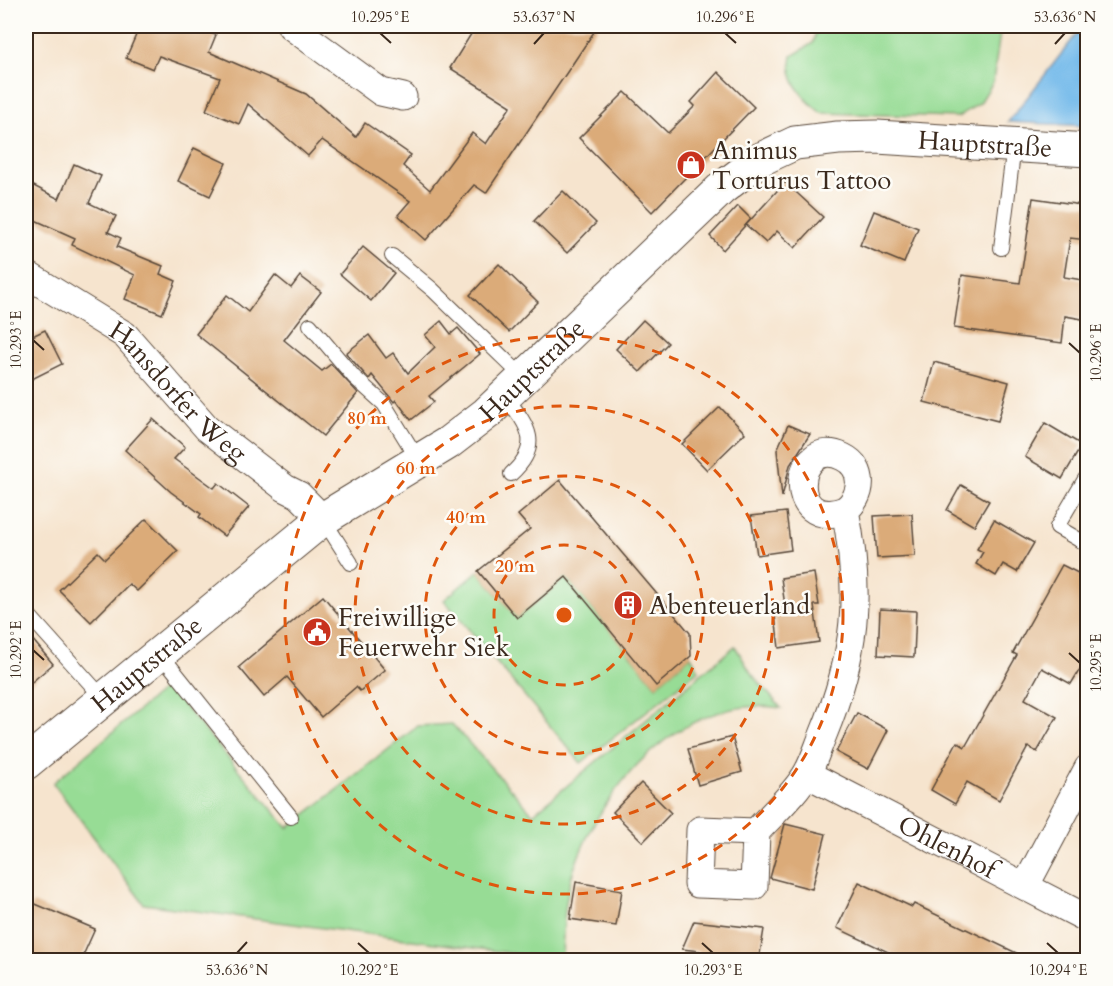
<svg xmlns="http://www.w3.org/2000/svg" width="1113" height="986" viewBox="0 0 1113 986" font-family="Cardo,serif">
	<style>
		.green { fill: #97dc95; stroke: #69835a; stroke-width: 1.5 }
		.water { fill: #72b9ea; stroke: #567284; stroke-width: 1.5 }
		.building { fill: #dbab79 }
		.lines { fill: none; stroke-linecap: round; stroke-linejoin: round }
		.service-casing { stroke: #574638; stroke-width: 16 }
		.minor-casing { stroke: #574638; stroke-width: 29 }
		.tertiary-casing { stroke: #574638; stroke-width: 35 }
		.service { stroke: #fff; stroke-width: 14 }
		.minor { stroke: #fff; stroke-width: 27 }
		.tertiary { stroke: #fff; stroke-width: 33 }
		.ticks { fill: none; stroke: #3b2a1e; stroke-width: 2 }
		.ring { fill: none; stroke: #df570d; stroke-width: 3; stroke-dasharray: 10 8 }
		.labels { text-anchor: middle; stroke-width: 5; stroke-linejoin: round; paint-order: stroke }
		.street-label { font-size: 26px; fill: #3b2a1e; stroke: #fdfcf7 }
		.poi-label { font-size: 26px; fill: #3b2a1e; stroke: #fdfcf7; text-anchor: start }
		.centre { fill: #df570d; stroke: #fdfcf7; stroke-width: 3 }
		.ring-label { font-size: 18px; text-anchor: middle; font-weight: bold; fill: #df570d; stroke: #fdfcf7; stroke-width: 5; stroke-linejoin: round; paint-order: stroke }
		.neatline { fill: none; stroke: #3b2a1e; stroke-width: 2 }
		.ticks-label { font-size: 15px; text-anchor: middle; fill: #3b2a1e }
	</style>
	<rect width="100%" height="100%" fill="#fdfcf7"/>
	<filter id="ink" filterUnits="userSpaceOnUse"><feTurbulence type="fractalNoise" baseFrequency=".0167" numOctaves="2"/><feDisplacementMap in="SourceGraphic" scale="12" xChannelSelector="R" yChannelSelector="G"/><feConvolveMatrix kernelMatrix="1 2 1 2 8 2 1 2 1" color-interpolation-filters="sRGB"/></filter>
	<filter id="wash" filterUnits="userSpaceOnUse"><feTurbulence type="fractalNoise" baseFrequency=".008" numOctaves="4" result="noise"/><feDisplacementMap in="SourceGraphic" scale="24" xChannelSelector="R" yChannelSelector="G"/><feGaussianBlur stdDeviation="1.35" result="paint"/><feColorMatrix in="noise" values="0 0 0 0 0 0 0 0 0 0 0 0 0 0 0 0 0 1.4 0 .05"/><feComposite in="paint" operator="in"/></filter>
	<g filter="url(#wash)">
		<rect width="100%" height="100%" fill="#f6e4ce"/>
		<!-- green -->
		<g class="green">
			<path d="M817,26H1001L993,82L980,103L958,117L821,113C803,98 786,81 792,56L813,43Z"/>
			<path d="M478,571L517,618L566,577L656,686L691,656L699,670L581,763L444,600Z"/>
			<path d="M735,646L751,673L781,708C683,693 603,784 574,869C564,898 563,930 562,960L144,904L53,783L167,686L288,828L418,726L452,724L533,814Z"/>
		</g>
		<!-- water -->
		<path class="water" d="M1083,26H1088L1087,126L1008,122Z"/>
		<g id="blocks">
			<!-- building -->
			<g class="building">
				<path d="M140,26H189L216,35L209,52L306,94L356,137L365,123L411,155L403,166L430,190L472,133L486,144L511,106L450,68L476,26H598L486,193L474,185L426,240L398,215L410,201L322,140L308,156L248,104L239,124L206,110L220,78L159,56L153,69L126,58Z"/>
				<path d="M718,72L754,107L652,212L579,138L625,92L668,133L695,106L691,102Z"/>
				<path d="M194,148L226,163L210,196L178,181Z"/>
				<path d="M74,164L101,176L89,203L116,216L108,232L121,238L117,247L163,266L160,274L176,281L162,314L125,299L135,275L72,245L75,238L26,216V182L59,199Z"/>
				<path d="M785,182L823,217L795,248L777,231L766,243L746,225Z"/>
				<path d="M563,191L596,223L567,253L534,221Z"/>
				<path d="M1033,198L1088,206V240L1070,238L1064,277L1088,281V320L1065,316L1062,343L954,328L962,275L1020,283Z"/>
				<path d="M738,206L751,219L723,250L710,236Z"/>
				<path d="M874,211L918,228L904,263L860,245Z"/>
				<path d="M363,247L394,273L371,301L340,274Z"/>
				<path d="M499,264L538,302L509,332L470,295Z"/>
				<path d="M275,275L291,288L300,276L321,292L284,340L322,371L331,364L358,393L323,436L196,334L227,295L248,312Z"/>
				<path d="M643,320L668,343L640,372L616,349Z"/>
				<path d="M441,321L451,334L458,328L480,354L429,396L434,402L411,420L396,400L394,402L372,375L369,379L346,353L369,335L386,358L393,353L408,373L435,347L425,335Z"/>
				<path d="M45,330L62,364L26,382V339Z"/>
				<path d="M934,362L1009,382L998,421L924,402Z"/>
				<path d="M720,407L745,433L707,470L682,444Z"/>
				<path d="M153,419L185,447L174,459L214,488L218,483L249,507L224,536L199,517L201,514L171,492L125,450Z"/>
				<path d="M1045,423L1082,445L1062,479L1025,457Z"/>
				<path d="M788,425L810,434L790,465L782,497L777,450Z"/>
				<path d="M560,480L690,633L691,656L656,686L566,577L517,618L478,571L530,529L518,515Z"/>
				<path d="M961,485L989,501L974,526L947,510Z"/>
				<path d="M786,512L791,550L757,555L751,516Z"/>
				<path d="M912,514L915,556L877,558L874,516Z"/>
				<path d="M146,519L178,551L137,591L129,584L91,622L59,590L98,552L105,559Z"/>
				<path d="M994,520L1034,543L1017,572L1003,564L996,576L976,564L983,552L977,549Z"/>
				<path d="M1062,565L1088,578V656L1071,684L1042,668L1025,699L1057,717L1037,752L1028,747L999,800L967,782L955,804L931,790L957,742L965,747L1017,655L1013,653Z"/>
				<path d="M814,573L819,605H814L819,642L779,648L774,607L785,606L781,578Z"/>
				<path d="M323,596L385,670L360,691L356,687L321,717L287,677L264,697L239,667Z"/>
				<path d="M880,609L916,611L914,657L878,655Z"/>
				<path d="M26,632L53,664L26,687Z"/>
				<path d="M857,713L888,730L868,769L836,752Z"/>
				<path d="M732,737L742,772L698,785L688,749Z"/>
				<path d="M641,783L671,813L643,842L613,812Z"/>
				<path d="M785,824L826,834L812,889L770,878Z"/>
				<path d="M576,882L622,890L616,926L570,919Z"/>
				<path d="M859,882L912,907L914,904L1031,960H905L837,928Z"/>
				<path d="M33,903L95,929L81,960H26V921Z"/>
				<path d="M694,921L764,929L759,960H718L698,957L699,951L682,949Z"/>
			</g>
		</g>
	</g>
	<g filter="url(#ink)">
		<use href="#blocks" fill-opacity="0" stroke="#574638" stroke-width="1.5"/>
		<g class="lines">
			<!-- service casing -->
			<g class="service-casing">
				<g id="service">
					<path d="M1001,248L1014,146"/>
					<path d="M392,256L433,290L524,378"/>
					<path d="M310,325L354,377L384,404L419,461"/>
					<path d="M505,396C527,425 544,444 511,474"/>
					<path d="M1085,479L1057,527L1088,545"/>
					<path d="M323,519L351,563"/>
					<path d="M26,612L103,698"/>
					<path d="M159,652L291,817"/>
				</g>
			</g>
			<!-- minor casing -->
			<g class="minor-casing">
				<g id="minor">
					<path d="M291,26L381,92L403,97"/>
					<path id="s1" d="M26,274L125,335L207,428L285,488L299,495L323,519"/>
					<path id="s2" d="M807,774L1088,919"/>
					<path d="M756,832L754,886L698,884L700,830L756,832C772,814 795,794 807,773C814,761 818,747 823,735C856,655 862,594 845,510C863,497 866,468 843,457C793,433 784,533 845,510"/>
					<path d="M1026,885L1088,768"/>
				</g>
			</g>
			<!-- tertiary casing -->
			<g class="tertiary-casing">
				<g id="tertiary">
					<path id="s3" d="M26,763L323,519L448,443L487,413L721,189L759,160L795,143L838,138L877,137L1088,150"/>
				</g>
			</g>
			<!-- service -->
			<use href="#service" class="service"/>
			<!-- minor -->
			<use href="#minor" class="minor"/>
			<!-- tertiary -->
			<use href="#tertiary" class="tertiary"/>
		</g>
	</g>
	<!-- ticks -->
	<path class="ticks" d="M380,33L391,43M725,33L736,43M534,44L544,33M1055,44L1065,33M33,340L44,350M1069,343L1080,353M33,650L44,660M1069,653L1080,663M358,943L369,953M702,943L713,953M1047,943L1058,953M237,953L247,942"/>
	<!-- distance rings -->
	<g class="ring">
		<circle cx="564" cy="615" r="70"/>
		<circle cx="564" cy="615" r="139"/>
		<circle cx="564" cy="615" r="209"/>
		<circle cx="564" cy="615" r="279"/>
	</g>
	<!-- icons -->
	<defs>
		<g id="shop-disc" transform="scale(1.5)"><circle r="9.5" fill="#c8321e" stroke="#fdfcf7"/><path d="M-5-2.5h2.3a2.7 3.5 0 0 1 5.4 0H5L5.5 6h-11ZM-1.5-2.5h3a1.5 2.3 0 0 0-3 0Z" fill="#fff"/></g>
		<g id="building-disc" transform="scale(1.5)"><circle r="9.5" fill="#c8321e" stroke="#fdfcf7"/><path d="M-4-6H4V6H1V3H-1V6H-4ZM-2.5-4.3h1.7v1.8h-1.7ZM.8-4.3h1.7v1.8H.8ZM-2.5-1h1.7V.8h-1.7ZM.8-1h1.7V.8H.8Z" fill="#fff"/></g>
		<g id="civic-disc" transform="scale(1.5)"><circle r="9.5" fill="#c8321e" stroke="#fdfcf7"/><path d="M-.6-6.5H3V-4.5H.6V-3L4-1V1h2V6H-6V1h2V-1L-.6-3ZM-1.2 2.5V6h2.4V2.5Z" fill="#fff"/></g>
	</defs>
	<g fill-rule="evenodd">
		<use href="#shop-disc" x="691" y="165"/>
		<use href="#building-disc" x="628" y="605"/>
		<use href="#civic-disc" x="317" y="632"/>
	</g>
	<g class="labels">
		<!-- street labels -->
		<g class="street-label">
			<text dy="9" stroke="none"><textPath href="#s3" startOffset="1182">Hauptstraße</textPath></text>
			<text dy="9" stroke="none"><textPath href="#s3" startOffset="642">Hauptstraße</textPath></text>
			<text dy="9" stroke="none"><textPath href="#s1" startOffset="194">Hansdorfer Weg</textPath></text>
			<text dy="9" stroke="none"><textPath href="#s3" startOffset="156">Hauptstraße</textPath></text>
			<text dy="9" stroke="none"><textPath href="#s2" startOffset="158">Ohlenhof</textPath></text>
		</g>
		<!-- poi labels -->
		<g class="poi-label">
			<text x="712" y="159">Animus<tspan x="712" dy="30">Torturus Tattoo</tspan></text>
			<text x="649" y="614">Abenteuerland</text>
			<text x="338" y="626">Freiwillige<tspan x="338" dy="30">Feuerwehr Siek</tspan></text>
		</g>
	</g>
	<circle cx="564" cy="615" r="9" class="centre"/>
	<g class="ring-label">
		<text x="367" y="424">80 m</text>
		<text x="416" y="474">60 m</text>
		<text x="466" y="523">40 m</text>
		<text x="515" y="572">20 m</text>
	</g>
	<!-- margin -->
	<rect width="1113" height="986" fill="none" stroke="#fdfcf7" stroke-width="66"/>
	<rect x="33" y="33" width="1047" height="920" class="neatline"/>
	<g class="ticks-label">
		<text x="380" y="22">10.295°E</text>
		<text x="544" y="22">53.637°N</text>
		<text x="725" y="22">10.296°E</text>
		<text x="1065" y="22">53.636°N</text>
		<text transform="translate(16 340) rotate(-90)" y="5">10.293°E</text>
		<text transform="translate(1096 353) rotate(-90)" y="5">10.296°E</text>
		<text transform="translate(16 650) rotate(-90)" y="5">10.292°E</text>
		<text transform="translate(1096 663) rotate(-90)" y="5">10.295°E</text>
		<text x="237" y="975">53.636°N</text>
		<text x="369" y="975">10.292°E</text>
		<text x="713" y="975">10.293°E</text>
		<text x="1058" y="975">10.294°E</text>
	</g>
</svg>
